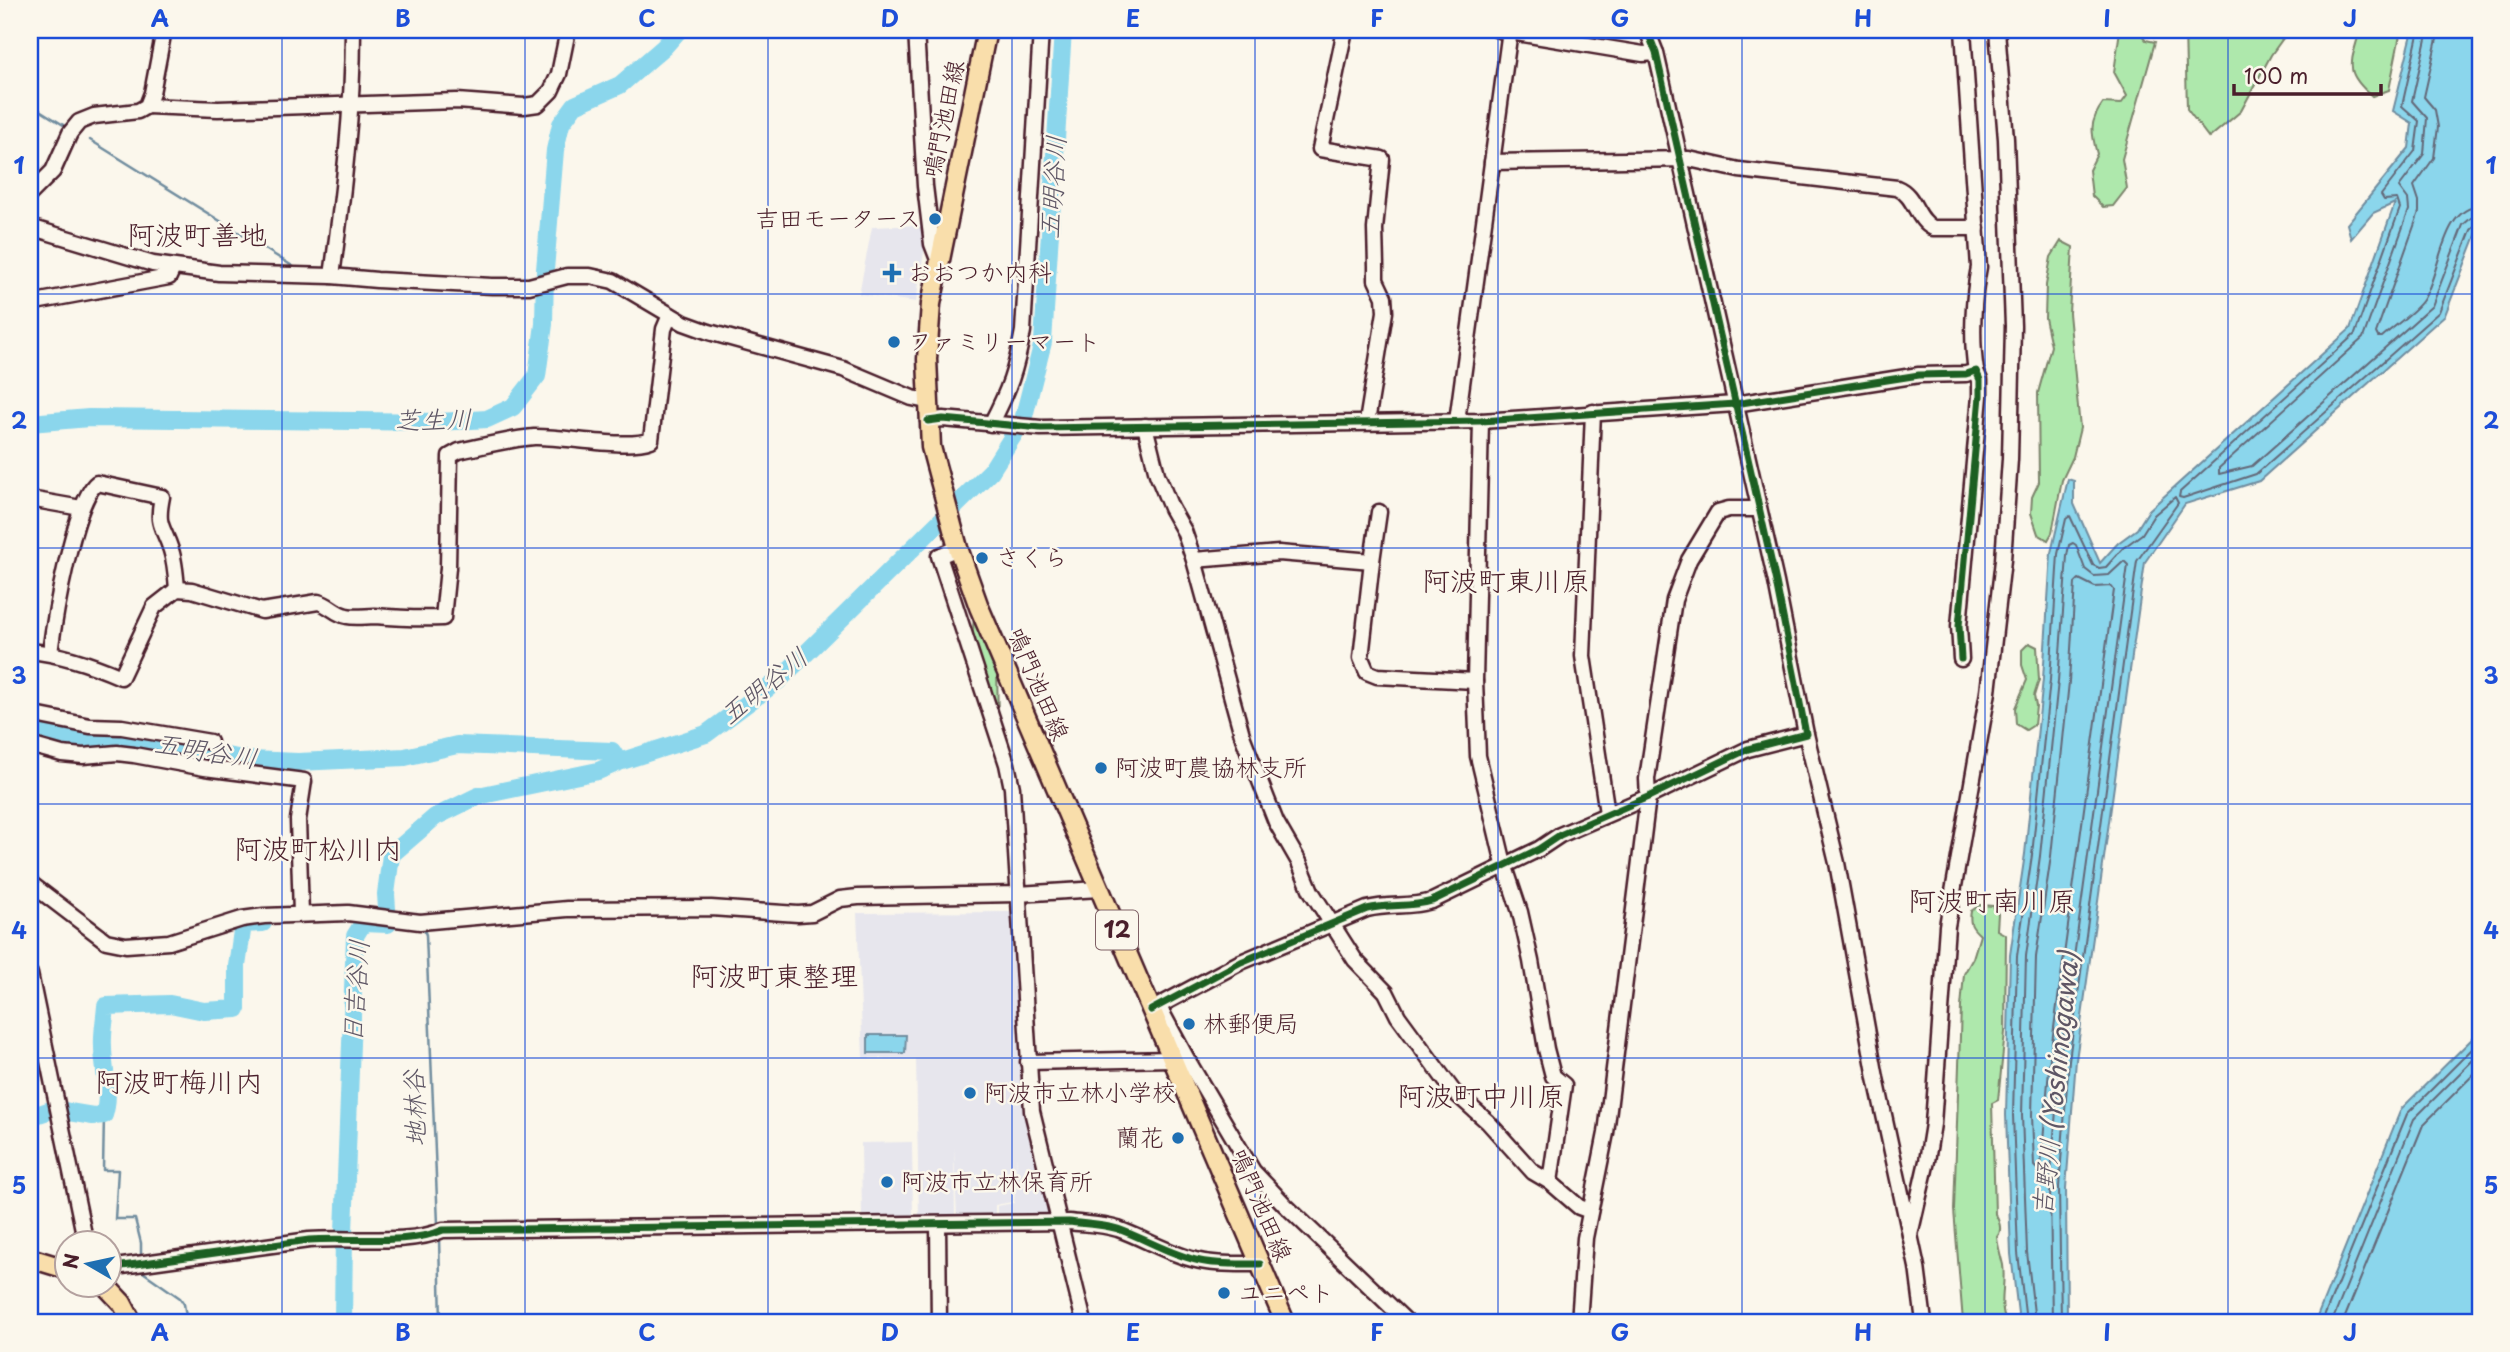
<svg xmlns="http://www.w3.org/2000/svg" width="2510" height="1352" viewBox="0 0 2510 1352" font-family="'Playpen Sans','Klee One',sans-serif">
	<style>
		.built { fill: #e7e6ed }
		.green { fill: #aee8ac; stroke: #7c846c; stroke-width: 2 }
		.water { fill: #8bd6ec; stroke: #718d9f; stroke-width: 2 }
		.lines { fill: none; stroke-linecap: round; stroke-linejoin: round }
		.shore { stroke: #646878; stroke-width: 2 }
		.stream { stroke: #718d9f; stroke-width: 2.5 }
		.river { stroke: #8bd6ec; stroke-width: 18 }
		.minor-casing { stroke: #4a1f2b; stroke-width: 19 }
		.major-casing { stroke: #4a1f2b; stroke-width: 23 }
		.minor { stroke: #fbf7ec; stroke-width: 14 }
		.major { stroke: #f9deab; stroke-width: 18 }
		.cycleway-casing { stroke: #fbf7ec; stroke-width: 11 }
		.cycleway { stroke: #1b5e20; stroke-width: 7 }
		.grid { fill: none; stroke: #1d4ed8; stroke-width: 2; stroke-opacity: 0.55 }
		.poi-dot { fill: #1f6fb2; stroke: #fbf7ec; stroke-width: 2.5 }
		.labels { text-anchor: middle; stroke-width: 5; stroke-linejoin: round; paint-order: stroke }
		.shield { fill: #fbf7ec; stroke: #7f6065; stroke-width: 2 }
		.shield-label { font-size: 23px; font-weight: bold; fill: #4a1f2b }
		.street-label { font-size: 24px; fill: #4a1f2b; stroke: #fbf7ec }
		.poi-label { font-size: 24px; fill: #4a1f2b; stroke: #fbf7ec; text-anchor: start }
		.water-label { font-size: 26px; font-style: italic; fill: #5e5665; stroke: #fbf7ec }
		.quarter-label { font-size: 28px; fill: #4a1f2b; stroke: #fbf7ec }
		.neatline { fill: none; stroke: #1d4ed8; stroke-width: 2.5 }
		.grid-label { font-size: 23px; text-anchor: middle; font-weight: bold; fill: #1d4ed8 }
	</style>
	<rect width="100%" height="100%" fill="#fbf7ec"/>
	<filter id="ink" filterUnits="userSpaceOnUse"><feTurbulence type="fractalNoise" baseFrequency=".0143" numOctaves="2"/><feDisplacementMap in="SourceGraphic" scale="14" xChannelSelector="R" yChannelSelector="G"/><feConvolveMatrix kernelMatrix="1 2 1 2 8 2 1 2 1" color-interpolation-filters="sRGB"/></filter>
	<g filter="url(#ink)">
		<!-- built -->
		<g class="built">
			<path d="M923,225L924,252L916,302L859,294L872,227Z"/>
			<path d="M1012,912L1026,1127L1050,1210L1043,1219L997,1220V1206L1014,1203L1017,1155L1012,1202L995,1205V1219H957L954,1147L955,1219H919L916,1059L863,1058L857,913Z"/>
			<path d="M912,1142L913,1220H862L861,1143Z"/>
		</g>
		<!-- green -->
		<g class="green">
			<path d="M2120,30H2142L2141,34L2146,40L2155,42L2122,159L2127,188L2113,206L2103,207L2092,196L2089,170L2097,154C2091,132 2089,122 2103,103L2121,104L2127,96L2114,72Z"/>
			<path d="M2185,30H2289L2271,55L2241,111L2209,138L2187,109Z"/>
			<path d="M2360,30H2401L2389,90L2372,96C2343,71 2351,64 2360,30Z"/>
			<path d="M2061,241L2073,247L2069,313L2080,428L2073,457L2062,480L2052,533L2048,540L2038,534L2031,513L2032,497L2039,482L2038,393L2051,346L2045,318L2046,285L2051,257Z"/>
			<path d="M974,614L997,666L998,721L972,646Z"/>
			<path d="M2029,643L2037,647L2039,680L2034,696L2036,706L2034,725L2026,730L2016,724L2015,708L2027,680L2022,665V650Z"/>
			<path d="M1980,905L1993,906L1998,914L1997,930L2006,935L2005,1032L1998,1100L1992,1103L1995,1214C2000,1222 2003,1230 1997,1237C1998,1247 2001,1256 2003,1265C2006,1285 1998,1304 2006,1322H1963L1954,1210L1961,1007L1964,974L1973,958L1980,935C1971,927 1969,923 1971,911Z"/>
		</g>
		<!-- water -->
		<g class="water">
			<path d="M2413,30H2480V225L2445,315L2259,481L2185,504L2145,562L2076,1060L2066,1188L2067,1322H2019L2011,1254L2006,1115L2010,955L2025,854L2043,679L2051,553L2068,479L2074,481V504L2100,563L2118,543L2137,529L2149,510L2350,329L2395,203L2373,213L2351,239L2347,224L2409,148L2412,123L2393,111Z"/>
			<path d="M2480,1031V1322H2315L2401,1109Z"/>
			<path d="M868,1035H906L905,1053H868Z"/>
		</g>
		<g class="lines">
			<!-- shore -->
			<g class="shore">
				<path d="M2419,30L2402,106L2419,121L2415,151L2381,195L2384,200L2397,199L2400,208L2355,334L2180,492L2179,497L2183,498L2256,474L2439,312L2471,230L2475,226L2480,225"/>
				<path d="M2428,30L2412,101L2427,118L2424,154L2399,187L2408,199L2409,210L2363,338L2219,468V474L2252,466L2432,306L2463,225L2471,218L2480,217"/>
				<path d="M2439,30L2424,97L2435,110L2438,127L2434,158L2414,186L2419,201V212L2376,333L2378,337H2382C2394,326 2415,312 2423,300C2441,273 2441,208 2480,206"/>
				<path d="M2079,579L2095,587L2111,586L2114,590L2050,1057L2041,1166L2037,1169L2034,1166L2032,1115L2036,957L2051,856L2069,682L2075,583Z"/>
				<path d="M2026,1322L2018,1253L2013,1115L2017,956L2032,855L2050,680L2058,554L2066,519L2070,516L2093,565L2099,568L2106,567L2123,548L2142,534L2154,515L2175,497L2178,503L2137,561L2069,1060L2059,1187L2061,1322"/>
				<path d="M2035,1322L2027,1252L2022,1115L2026,956L2040,856L2058,681L2067,556L2069,545L2073,543L2076,545L2085,569L2094,576L2109,575L2124,561L2128,565L2060,1059L2050,1187L2052,1322"/>
				<path d="M2322,1322L2407,1114L2480,1041"/>
				<path d="M2332,1322L2414,1119L2480,1053"/>
				<path d="M2343,1322L2423,1125L2480,1068"/>
			</g>
			<!-- stream -->
			<g class="stream">
				<path d="M30,104L65,126"/>
				<path d="M90,140L294,267"/>
				<path d="M419,929H424L426,935L438,1224"/>
				<path d="M104,1115L103,1170H118L115,1219H135L141,1243V1258"/>
				<path d="M439,1238L441,1322"/>
				<path d="M140,1270L180,1298L184,1304L187,1322"/>
			</g>
			<!-- river -->
			<g class="river">
				<path d="M30,423L89,418L440,422L487,419L513,407L537,376L544,324L545,270L555,150L561,124L575,105L620,85L664,47L679,30"/>
				<path d="M30,728L59,738L88,742L127,739L250,760L298,762L405,757L457,745L612,751L619,762"/>
				<path d="M63,1111L93,1116L104,1115C111,1094 103,1068 103,1047C102,1033 105,1020 106,1006L170,1004L204,1011L237,1009V966L243,924L263,923"/>
				<path d="M30,1117L51,1110"/>
				<path d="M343,1322L344,1232L355,936L363,923L388,924L386,894L391,855L435,817L478,796L598,771L619,762L706,734L779,680L991,471L1023,420L1043,342L1063,30"/>
			</g>
			<!-- minor casing -->
			<g class="minor-casing">
				<g id="minor">
					<path d="M916,30L925,186L932,244L939,262"/>
					<path d="M1345,30L1320,149L1382,159L1375,229L1376,266V280L1384,297L1385,312L1367,422"/>
					<path d="M1498,30L1643,54L1656,53"/>
					<path d="M1963,30L1979,267C1973,297 1971,341 1976,371"/>
					<path d="M147,106L218,109L457,101L524,106L538,104L551,91L559,74L568,30"/>
					<path d="M1492,162L1689,159L1739,170L1897,188C1915,195 1916,220 1933,228H1977"/>
					<path d="M30,194L53,171L70,133L79,122L94,116L138,111L147,106L152,93L164,30"/>
					<path d="M30,227L153,264L219,273L332,276L377,280L492,286H529L567,276H590L613,281L684,323L709,332L843,369L912,398L927,401"/>
					<path d="M332,276C343,194 353,112 353,30"/>
					<path d="M30,303L169,277L173,268"/>
					<path d="M1593,412L1583,656L1607,813"/>
					<path d="M928,421L943,419L1041,428L1481,421L1735,404L1919,375L1966,374L1976,371L1980,380V396L1959,626L1961,659"/>
					<path d="M1457,421L1510,30"/>
					<path d="M1481,421L1475,681L1478,756L1504,864L1520,912L1531,961L1546,1049L1553,1076L1564,1085L1550,1182"/>
					<path d="M991,424C1009,390 1016,370 1023,331L1041,30"/>
					<path d="M1145,426L1157,474L1171,508L1184,531L1194,560L1243,738L1276,822L1299,862L1311,891L1355,960L1386,992L1398,1016L1453,1091L1488,1122L1533,1172L1550,1182L1579,1207L1590,1211"/>
					<path d="M30,499L81,508"/>
					<path d="M958,548L939,556L1007,764L1012,788L1032,1111L1084,1322"/>
					<path d="M1194,560L1279,553L1372,561L1379,512"/>
					<path d="M1372,561L1361,658L1367,672L1377,676L1475,681"/>
					<path d="M30,651C62,654 91,664 121,677L154,607L177,589L192,590L262,611L318,602C329,604 335,614 347,616C356,618 366,616 375,616C398,618 420,619 443,618L448,568L450,456L459,451C483,446 509,439 534,437C566,436 626,450 651,440L664,329L670,315"/>
					<path d="M50,653C54,621 74,500 97,483L162,497C156,527 163,525 171,550C175,562 176,576 177,589"/>
					<path d="M30,714L90,726L122,727L210,742"/>
					<path d="M1806,734L1837,863L1876,1078L1917,1267L1924,1322"/>
					<path d="M30,745L62,754L83,756L117,753L134,755L205,768L304,781L298,820L301,914"/>
					<path d="M30,883L106,941L126,945L169,942L242,919L264,916L348,913L420,922L567,909L711,908L798,914L812,913L840,899L858,897L1018,894L1099,889"/>
					<path d="M30,974L86,1244"/>
					<path d="M1159,1007L1187,1059L1253,1171L1285,1205L1407,1322"/>
					<path d="M1151,1010L1241,962L1367,909C1390,903 1409,908 1432,901L1539,849L1560,835L1648,797L1748,749L1806,734L1776,582L1656,53L1647,30"/>
					<path d="M1028,1062L1172,1059"/>
					<path d="M938,1225L939,1322"/>
					<path d="M1910,1235L1927,1161L1933,1124L1947,926L1988,692L2003,560L2010,459L2013,326L2006,139L1997,30"/>
					<path d="M108,1268L309,1240C347,1237 411,1245 443,1230L1069,1222C1085,1224 1102,1224 1118,1229C1146,1239 1171,1255 1200,1261C1219,1265 1240,1264 1260,1264"/>
					<path d="M1579,1322L1585,1238L1606,1133L1648,797L1647,779L1674,600L1689,560L1718,512L1729,509H1758"/>
				</g>
			</g>
			<!-- major casing -->
			<g class="major-casing">
				<g id="major">
					<path d="M987,30L931,304L927,359L931,447L958,548L979,607L1285,1322"/>
					<path d="M30,1258L66,1269"/>
					<path d="M106,1286L122,1303L132,1322"/>
				</g>
			</g>
			<!-- minor -->
			<use href="#minor" class="minor"/>
			<!-- major -->
			<use href="#major" class="major"/>
			<!-- cycleway casing -->
			<g class="cycleway-casing">
				<g id="cycleway">
					<path d="M928,421L943,419L1041,428L1481,421L1735,404L1919,375L1966,374L1976,371L1980,380V396L1959,626L1961,659"/>
					<path d="M1151,1010L1241,962L1367,909C1390,903 1409,908 1432,901L1539,849L1560,835L1648,797L1748,749L1806,734L1776,582L1656,53L1647,30"/>
					<path d="M108,1268L309,1240C347,1237 411,1245 443,1230L1069,1222C1085,1224 1102,1224 1118,1229C1146,1239 1171,1255 1200,1261C1219,1265 1240,1264 1260,1264"/>
				</g>
			</g>
			<!-- cycleway -->
			<use href="#cycleway" class="cycleway"/>
		</g>
	</g>
	<!-- grid -->
	<path class="grid" d="M282,30V1322M525,30V1322M768,30V1322M1012,30V1322M1255,30V1322M1498,30V1322M1742,30V1322M1985,30V1322M2228,30V1322M30,294H2480M30,548H2480M30,804H2480M30,1058H2480"/>
	<!-- markers -->
	<g class="poi-dot">
		<circle cx="935" cy="219" r="7"/>
		<path d="M888.5 262.5h7v7h7v7h-7v7h-7v-7h-7v-7h7z"/>
		<circle cx="894" cy="342" r="7"/>
		<circle cx="982" cy="558" r="7"/>
		<circle cx="1101" cy="768" r="7"/>
		<circle cx="1189" cy="1024" r="7"/>
		<circle cx="970" cy="1093" r="7"/>
		<circle cx="1178" cy="1138" r="7"/>
		<circle cx="887" cy="1182" r="7"/>
		<circle cx="1224" cy="1293" r="7"/>
	</g>
	<g class="labels">
		<!-- shield labels -->
		<rect class="shield" x="1096" y="910.5" width="42" height="39" rx="5"/>
		<g class="shield-label">
			<text x="1117" y="938">12</text>
		</g>
		<!-- street labels -->
		<g class="street-label">
			<text transform="translate(944 119) rotate(-78)" y="8">鳴門池田線</text>
			<text transform="translate(1038 684) rotate(67)" y="8">鳴門池田線</text>
			<text transform="translate(1261 1205) rotate(67)" y="8">鳴門池田線</text>
		</g>
		<!-- poi labels -->
		<g class="poi-label">
			<text x="921" y="227" text-anchor="end">吉田モータース</text>
			<text x="908" y="281">おおつか内科</text>
			<text x="908" y="350">ファミリーマート</text>
			<text x="996" y="566">さくら</text>
			<text x="1115" y="776">阿波町農協林支所</text>
			<text x="1203" y="1032">林郵便局</text>
			<text x="984" y="1101">阿波市立林小学校</text>
			<text x="1164" y="1146" text-anchor="end">蘭花</text>
			<text x="901" y="1190">阿波市立林保育所</text>
			<text x="1238" y="1301">ユニペト</text>
		</g>
		<!-- water labels -->
		<g class="water-label">
			<text transform="translate(1053 187) rotate(-86)" y="9">五明谷川</text>
			<text transform="translate(433 420) rotate(-1)" y="9">芝生川</text>
			<text transform="translate(764 686) rotate(-39)" y="9">五明谷川</text>
			<text transform="translate(206 751) rotate(9)" y="9">五明谷川</text>
			<text transform="translate(356 991) rotate(-86)" y="9">日吉谷川</text>
			<text transform="translate(2056 1084) rotate(-84)" y="9">吉野川 (Yoshinogawa)</text>
			<text transform="translate(415 1108) rotate(-92)" y="9">地林谷</text>
		</g>
		<!-- quarter labels -->
		<g class="quarter-label">
			<text x="197" y="245">阿波町善地</text>
			<text x="1506" y="591">阿波町東川原</text>
			<text x="318" y="859">阿波町松川内</text>
			<text x="1992" y="911">阿波町南川原</text>
			<text x="774" y="986">阿波町東整理</text>
			<text x="179" y="1092">阿波町梅川内</text>
			<text x="1481" y="1106">阿波町中川原</text>
		</g>
	</g>
	<!-- margin -->
	<rect width="2510" height="1352" fill="none" stroke="#fbf7ec" stroke-width="77"/>
	<!-- north arrow -->
	<g transform="translate(88 1264) rotate(279)"><circle r="33" fill="#fbf7ec" stroke="#b4a19f" stroke-width="2"/>
	<path d="M0-5L12 26L0 18L-12 26Z" fill="#1f6fb2"/>
	<text y="-10" font-size="19" font-weight="bold" text-anchor="middle" fill="#4a1f2b">N</text>
	</g>
	<!-- scale -->
	<path d="M2234 84v10h147v-10" fill="none" stroke="#4a1f2b" stroke-width="3.5"/>
	<text x="2244" y="84" font-size="21" fill="#4a1f2b" stroke="#fbf7ec" stroke-width="5" paint-order="stroke">100 m</text>
	<rect x="38" y="38" width="2434" height="1276" class="neatline"/>
	<g class="grid-label">
		<text x="160" y="27">A</text>
		<text x="403" y="27">B</text>
		<text x="647" y="27">C</text>
		<text x="890" y="27">D</text>
		<text x="1133" y="27">E</text>
		<text x="1377" y="27">F</text>
		<text x="1620" y="27">G</text>
		<text x="1863" y="27">H</text>
		<text x="2107" y="27">I</text>
		<text x="2350" y="27">J</text>
		<text x="19" y="174">1</text>
		<text x="2491" y="174">1</text>
		<text x="19" y="429">2</text>
		<text x="2491" y="429">2</text>
		<text x="19" y="684">3</text>
		<text x="2491" y="684">3</text>
		<text x="19" y="939">4</text>
		<text x="2491" y="939">4</text>
		<text x="19" y="1194">5</text>
		<text x="2491" y="1194">5</text>
		<text x="160" y="1341">A</text>
		<text x="403" y="1341">B</text>
		<text x="647" y="1341">C</text>
		<text x="890" y="1341">D</text>
		<text x="1133" y="1341">E</text>
		<text x="1377" y="1341">F</text>
		<text x="1620" y="1341">G</text>
		<text x="1863" y="1341">H</text>
		<text x="2107" y="1341">I</text>
		<text x="2350" y="1341">J</text>
	</g>
</svg>
